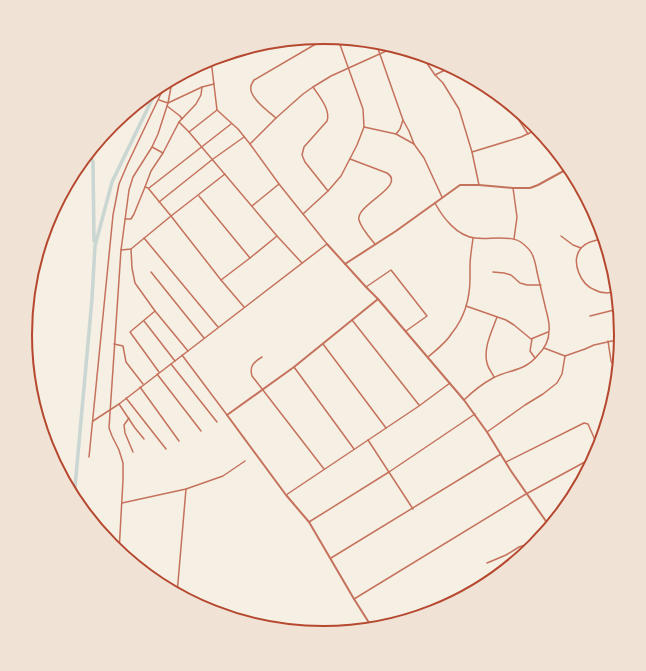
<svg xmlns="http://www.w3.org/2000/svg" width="646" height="671" viewBox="0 0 646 671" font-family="Helvetica,sans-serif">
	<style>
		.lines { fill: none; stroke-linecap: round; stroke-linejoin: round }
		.canal { stroke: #c9d6d2; stroke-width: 3.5 }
		.minor { stroke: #c5725c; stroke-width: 1.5 }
		.tertiary { stroke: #c5725c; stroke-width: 2 }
		.rim { fill: none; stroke: #b5482f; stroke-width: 2 }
	</style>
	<rect width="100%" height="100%" fill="#f6efe4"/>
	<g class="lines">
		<!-- canal -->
		<g class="canal">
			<path d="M89,153L93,162L94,241"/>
			<path d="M74,498L92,299L95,246L112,182L158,87"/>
		</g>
		<!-- minor -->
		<g class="minor">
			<path d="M376,43L403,120L409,131L414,144"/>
			<path d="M422,56L435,75L443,83L459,109L472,152L479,185"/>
			<path d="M212,65C232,59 252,55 269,43"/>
			<path d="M435,75L451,67"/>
			<path d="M202,87L201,95L196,104L179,122L163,153L151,171L145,187L148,188L171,216L221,280L244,307"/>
			<path d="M313,87C319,96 331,110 327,121L304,147L302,155L305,162L328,191"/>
			<path d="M499,96L507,108L513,111L528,134"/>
			<path d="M159,100L168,103L171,87L177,77"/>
			<path d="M167,106L180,116L182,119"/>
			<path d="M217,110L189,132L277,236L302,263"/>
			<path d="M276,118C269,112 248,97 251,86C251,85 254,80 254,80L326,38"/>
			<path d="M179,122L189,132"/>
			<path d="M364,127L396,134L414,144L424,158L442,197"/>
			<path d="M396,134L400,129L403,120"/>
			<path d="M250,144L276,118L303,94L313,87L331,76L395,47"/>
			<path d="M152,147L163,153"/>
			<path d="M472,152L521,137L538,129"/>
			<path d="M350,159L387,173C407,186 355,205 359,220C361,228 370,238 375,244"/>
			<path d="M149,188L231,124"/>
			<path d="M513,188L517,217L514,239"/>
			<path d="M199,196L250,258"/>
			<path d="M159,202L213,159L244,137"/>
			<path d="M435,203C443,218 457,236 475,238C483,239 491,238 499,238C507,238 516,238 522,243C526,246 530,250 532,254C535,260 536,266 537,272C540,285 543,297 546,310C548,317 550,324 549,331C549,341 545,348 538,355C524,372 510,369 493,378C482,384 473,391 464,400"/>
			<path d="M252,206L279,184"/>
			<path d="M303,214L328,191L341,176L357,145L364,127L363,109L338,39"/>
			<path d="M125,219H131L134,214L145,187"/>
			<path d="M561,236L573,245L581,248"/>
			<path d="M144,238L218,327"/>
			<path d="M604,239C595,240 586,242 581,248C570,262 581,285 595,290C602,294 609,293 617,292"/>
			<path d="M131,249L132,268L135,283L155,311L188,351"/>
			<path d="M121,250L131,249L171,216L225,174"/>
			<path d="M151,272L204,338"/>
			<path d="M493,272L504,273L511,275L520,283L527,285H541"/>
			<path d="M608,273L613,271"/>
			<path d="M221,280L250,258L277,236"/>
			<path d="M366,287L391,270L427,316L406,331"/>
			<path d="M466,306L506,320L514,325L531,339L548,332"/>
			<path d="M155,311L130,332L159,372"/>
			<path d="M590,316L618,309"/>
			<path d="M352,320L419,405"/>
			<path d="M144,321L175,361"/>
			<path d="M532,339L530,351L535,358"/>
			<path d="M608,341L611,361L617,372"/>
			<path d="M114,344L123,346L126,362L143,384"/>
			<path d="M323,344L386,428"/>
			<path d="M544,348L565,356"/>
			<path d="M182,355L227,415"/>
			<path d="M565,356L585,349L594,345L621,339"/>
			<path d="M262,357C254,362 249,366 252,376L324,469"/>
			<path d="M428,357C436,350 446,343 452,333C464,318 470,298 470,278C470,274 470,270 470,266C470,257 472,247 473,238"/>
			<path d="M171,364L217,422"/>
			<path d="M294,367L354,449"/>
			<path d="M157,374L201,431"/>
			<path d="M494,377C492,373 488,368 487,363C483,348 492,331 497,317"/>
			<path d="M140,387L179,441"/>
			<path d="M126,398L166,449"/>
			<path d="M119,404L135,428L144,439"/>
			<path d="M129,418L124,425L125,433L133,452"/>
			<path d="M93,421L119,404L327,244L279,184L250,144L238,129L217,110L211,60"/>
			<path d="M487,432L525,405L543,394L557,383L562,374L565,356"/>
			<path d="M368,440L413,509"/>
			<path d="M89,457L113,215L119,184L128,163L166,83"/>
			<path d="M506,462L584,423L588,424L599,449"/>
			<path d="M286,495L419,406L450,383"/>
			<path d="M122,503L186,489L223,476L245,461"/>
			<path d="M309,522L389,472L475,414"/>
			<path d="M548,524L554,521"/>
			<path d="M119,552L123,480V463L119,450L112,436L109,428L121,250L129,190L133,177L152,147L158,134L168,103L202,87L214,84"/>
			<path d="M331,558L501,454"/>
			<path d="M487,563L506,555L519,547L538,541"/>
			<path d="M177,594L186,489"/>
			<path d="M354,599L526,494L594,457"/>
		</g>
		<!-- tertiary -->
		<g class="tertiary">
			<path d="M327,244L366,287L378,299L464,400L487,432L511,471L550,527"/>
			<path d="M345,264L396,231L460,185H479L513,188H530L538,185L569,168"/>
			<path d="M373,629L354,599L309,522L286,495L227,415L294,367L378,299"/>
		</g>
	</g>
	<!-- crop -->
	<path d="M0 0H646V671H0ZM32 335a291 291 0 1 1 582 0a291 291 0 1 1-582 0Z" fill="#f1e2d6" fill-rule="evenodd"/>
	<path class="rim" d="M32 335a291 291 0 1 1 582 0a291 291 0 1 1-582 0Z"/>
</svg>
